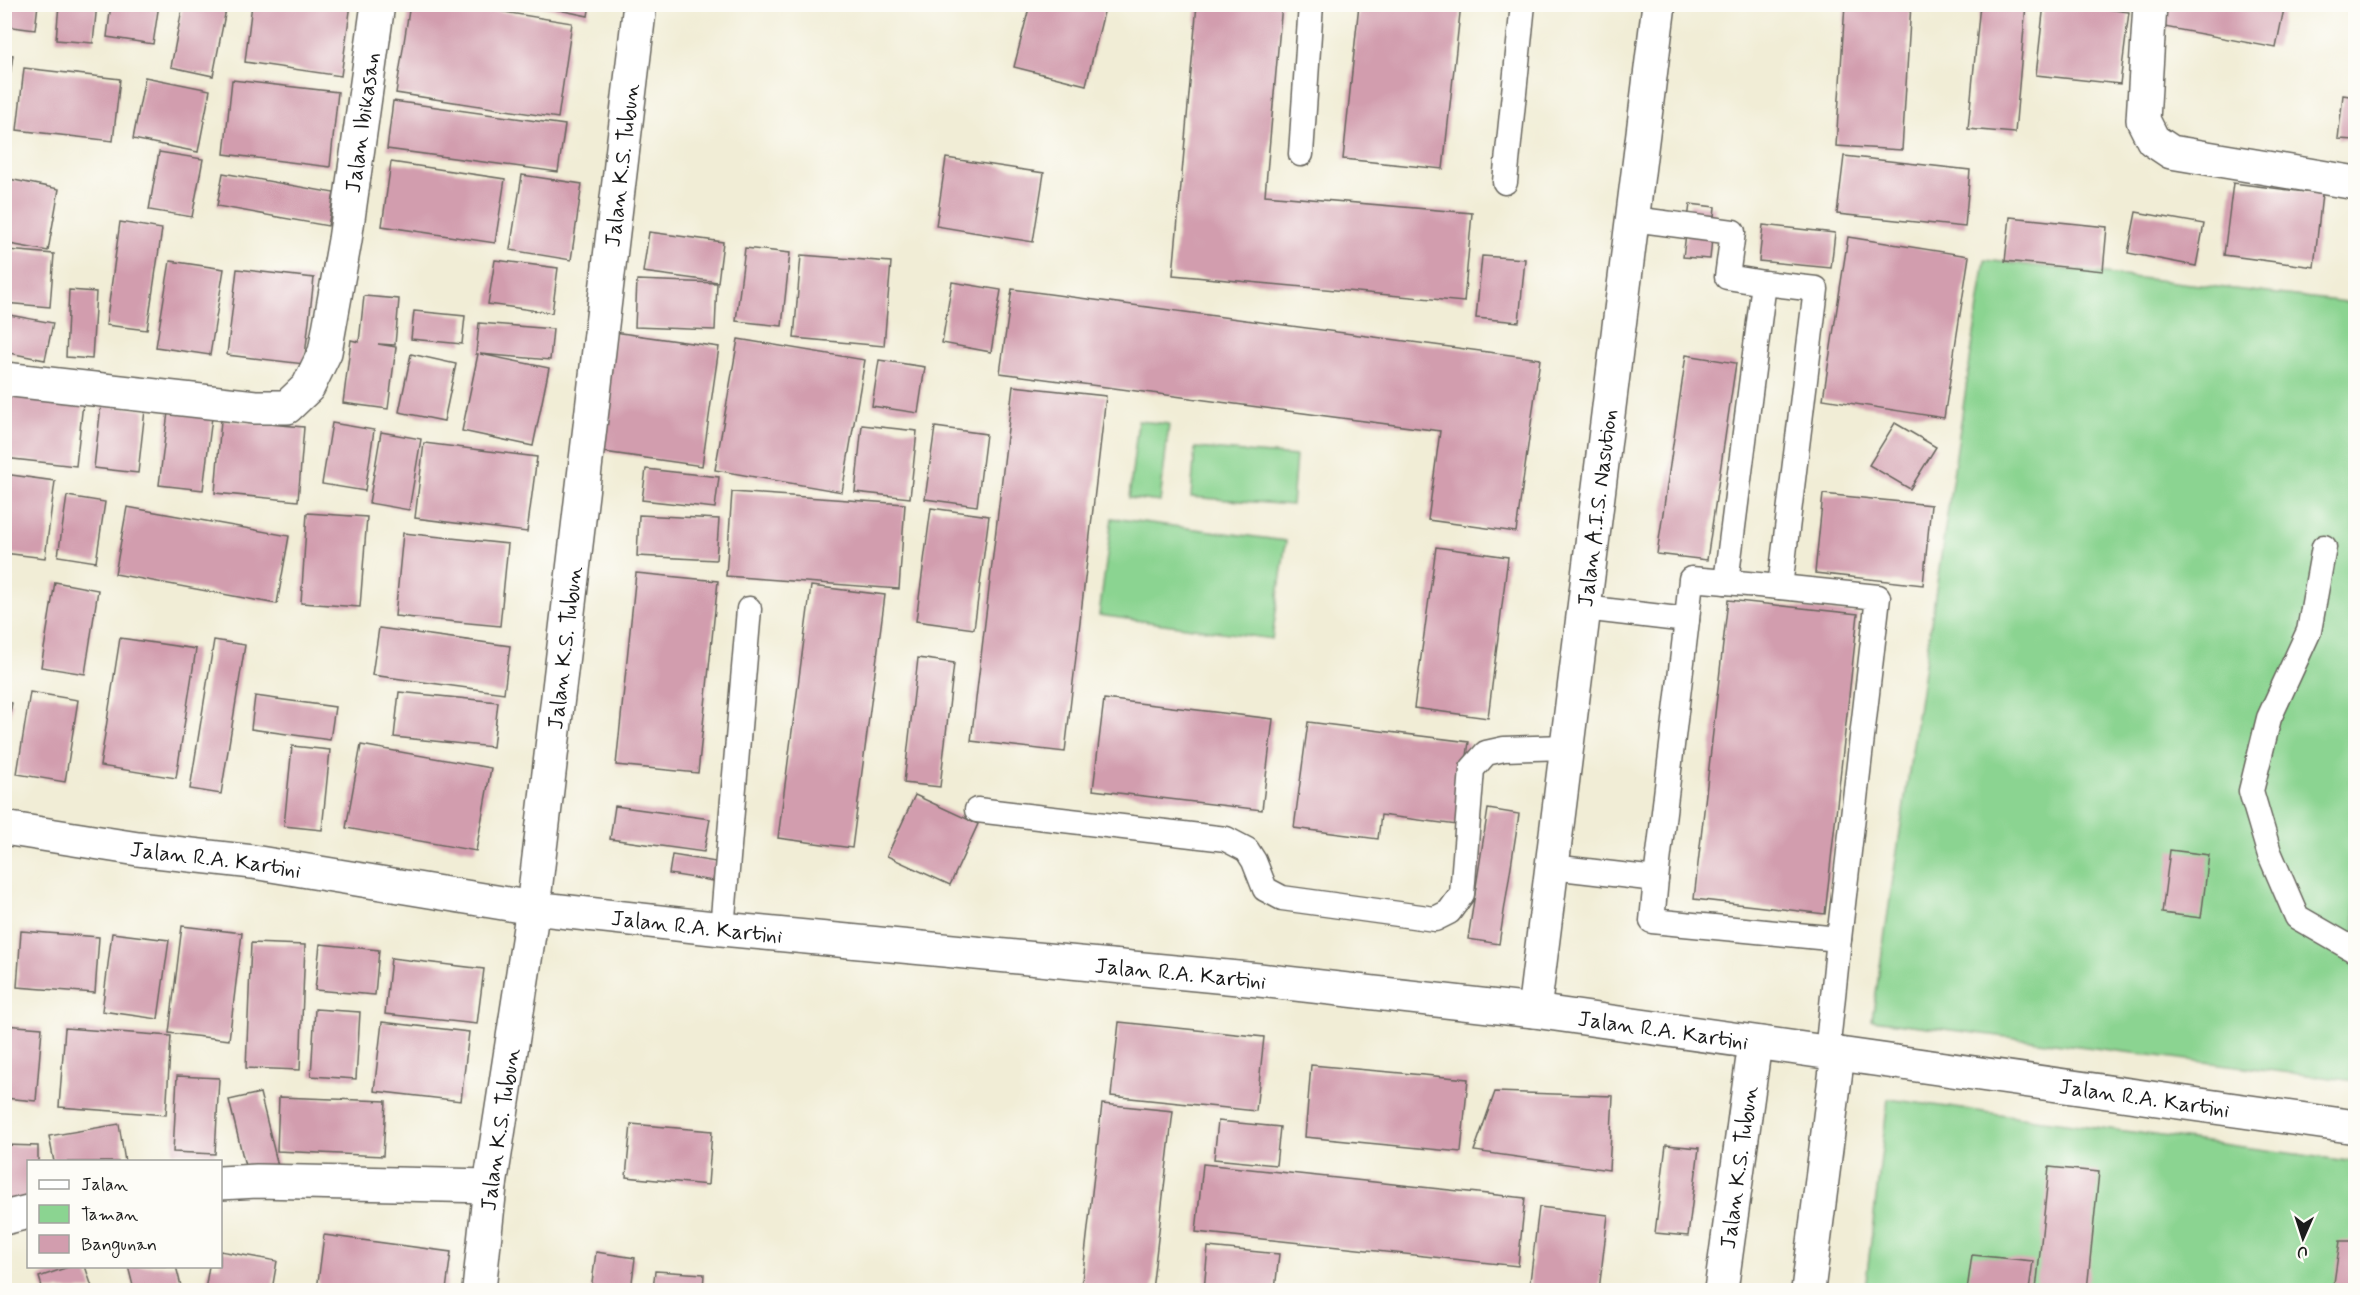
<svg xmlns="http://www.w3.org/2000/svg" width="2360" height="1295" viewBox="0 0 2360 1295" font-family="Mynerve,sans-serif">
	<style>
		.green { fill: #8bd491; stroke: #547856; stroke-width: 1.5 }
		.building { fill: #d29dae }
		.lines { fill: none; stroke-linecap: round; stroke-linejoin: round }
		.service-casing { stroke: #67655d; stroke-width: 27 }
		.minor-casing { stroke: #67655d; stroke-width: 36 }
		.tertiary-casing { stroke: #67655d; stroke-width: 36 }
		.service { stroke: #fff; stroke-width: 24 }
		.minor { stroke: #fff; stroke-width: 33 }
		.tertiary { stroke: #fff; stroke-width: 33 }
		.labels { text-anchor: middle; stroke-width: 4.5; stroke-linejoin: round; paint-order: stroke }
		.street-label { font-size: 22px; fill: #1c1c1c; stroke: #fdfcf7 }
	</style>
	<rect width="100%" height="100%" fill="#fdfcf7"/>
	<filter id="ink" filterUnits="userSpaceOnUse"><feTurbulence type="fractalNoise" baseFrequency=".0167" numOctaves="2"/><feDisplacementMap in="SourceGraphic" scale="12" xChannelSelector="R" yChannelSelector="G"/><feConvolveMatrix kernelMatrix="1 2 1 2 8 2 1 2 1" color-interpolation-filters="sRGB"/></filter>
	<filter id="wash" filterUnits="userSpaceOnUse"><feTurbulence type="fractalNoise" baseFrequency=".008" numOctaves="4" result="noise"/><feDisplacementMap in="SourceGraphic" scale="24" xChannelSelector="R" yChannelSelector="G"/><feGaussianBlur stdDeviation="1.35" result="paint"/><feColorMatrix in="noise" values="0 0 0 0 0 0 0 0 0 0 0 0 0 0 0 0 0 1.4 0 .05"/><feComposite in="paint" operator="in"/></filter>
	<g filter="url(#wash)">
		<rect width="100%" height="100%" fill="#f1edd6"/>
		<!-- green -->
		<g class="green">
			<path d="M1985,260L2355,303V1081L1872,1020Z"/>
			<path d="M1138,421L1169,424L1160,502L1129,498Z"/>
			<path d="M1195,448L1296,456L1292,505L1191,497Z"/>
			<path d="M1112,518L1286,541L1272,639L1099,615Z"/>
			<path d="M1888,1099L2355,1162V1290H1865Z"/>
		</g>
		<g id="blocks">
			<!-- building -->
			<g class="building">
				<path d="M5,4H38L35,30L5,26Z"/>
				<path d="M59,4H97L93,43L56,40Z"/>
				<path d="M111,4H159L153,44L107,37Z"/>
				<path d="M183,4H227L213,76L171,67Z"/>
				<path d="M252,4H351L341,76L245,62Z"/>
				<path d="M410,4H455L572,23L558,118L396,93Z"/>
				<path d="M530,4H590L588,16Z"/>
				<path d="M1030,4H1106L1086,85L1014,67Z"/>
				<path d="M1197,4H1282L1265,195L1472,213L1464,302L1173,275Z"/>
				<path d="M1359,4H1461L1443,169L1343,159Z"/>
				<path d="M1845,4H1911L1902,150L1836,146Z"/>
				<path d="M1980,4H2026L2015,133L1968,129Z"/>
				<path d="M2044,4H2069L2129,12L2120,84L2036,75Z"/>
				<path d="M2163,4H2285L2276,48L2159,26Z"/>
				<path d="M4,54L13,55L6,105H4Z"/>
				<path d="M24,68L120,79L113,141L17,130Z"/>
				<path d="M145,77L210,90L198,152L133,139Z"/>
				<path d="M232,80L338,92L330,167L224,154Z"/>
				<path d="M2343,95L2356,97V140L2338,139Z"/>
				<path d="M393,101L565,125L558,172L387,149Z"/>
				<path d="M159,152L203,159L192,217L149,210Z"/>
				<path d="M1844,156L1970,170L1965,227L1837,214Z"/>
				<path d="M946,158L1044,173L1033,242L936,226Z"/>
				<path d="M391,162L505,179L495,243L382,226Z"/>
				<path d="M223,173L334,193L328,226L217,206Z"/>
				<path d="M522,175L582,184L571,260L510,250Z"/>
				<path d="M4,178L59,189L48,251L4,243Z"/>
				<path d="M2233,183L2322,194L2314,267L2224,255Z"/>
				<path d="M1690,204L1715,207L1710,259L1683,257Z"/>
				<path d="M2136,212L2204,224L2196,266L2128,253Z"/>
				<path d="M2010,217L2107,227L2103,271L2005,261Z"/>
				<path d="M120,222L162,229L147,330L106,325Z"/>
				<path d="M1763,225L1835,233L1831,268L1759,261Z"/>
				<path d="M649,232L723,242L718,282L643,272Z"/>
				<path d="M1848,237L1969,256L1944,418L1823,399Z"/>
				<path d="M745,248L790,253L782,326L736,321Z"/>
				<path d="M7,250L54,254L50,307L4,303Z"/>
				<path d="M801,255L891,262L884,346L794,338Z"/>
				<path d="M1482,256L1525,259L1519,322L1476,318Z"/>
				<path d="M495,260L558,268L552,313L488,304Z"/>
				<path d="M170,261L224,269L210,355L156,347Z"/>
				<path d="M237,269L314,278L304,364L227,355Z"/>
				<path d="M637,280L717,283L715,330L635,327Z"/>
				<path d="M952,282L1001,290L991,352L942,343Z"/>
				<path d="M1012,289L1540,359L1516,532L1428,520L1440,431L1000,373Z"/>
				<path d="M69,290L96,292L92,359L66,357Z"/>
				<path d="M364,296L399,299L395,345L378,344L396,347L388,409L343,403L351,340L359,342Z"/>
				<path d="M414,311L465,316L462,344L411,339Z"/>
				<path d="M4,314L53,323L45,360L4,352Z"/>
				<path d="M479,323L553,329L550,360L480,354L549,368L533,446L462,431L478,354H476Z"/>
				<path d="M614,332L719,347L702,466L597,451Z"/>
				<path d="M738,339L865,360L842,492L715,470Z"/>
				<path d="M411,354L456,364L444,421L399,412Z"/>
				<path d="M1686,355L1736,363L1707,560L1657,554Z"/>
				<path d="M879,360L925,367L918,413L872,406Z"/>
				<path d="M4,386L84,394L76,466L4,458Z"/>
				<path d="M1013,386L1106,396L1065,752L971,741Z"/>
				<path d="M101,405L145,410L138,473L94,468Z"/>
				<path d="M168,412L212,417L203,490L159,485Z"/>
				<path d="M221,420L304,427L298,501L215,493Z"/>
				<path d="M332,423L374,430L365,491L322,484Z"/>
				<path d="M1895,423L1936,447L1910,489L1869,465Z"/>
				<path d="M862,425L917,431L910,498L855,492Z"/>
				<path d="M935,427L986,434L977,506L925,499Z"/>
				<path d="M381,432L421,439L409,510L369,503Z"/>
				<path d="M424,443L537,457L527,532L415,518Z"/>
				<path d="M646,469L719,477L715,508L642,500Z"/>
				<path d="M4,474L55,481L45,558L4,553Z"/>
				<path d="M732,492L905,504L899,589L726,576Z"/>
				<path d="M1823,494L1931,505L1923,585L1815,573Z"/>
				<path d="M67,496L105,502L96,562L58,556Z"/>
				<path d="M127,507L289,536L277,604L115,574Z"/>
				<path d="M931,508L989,516L974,629L916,621Z"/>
				<path d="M307,513L367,517L360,607L301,603Z"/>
				<path d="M639,515L719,519L716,560L637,556Z"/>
				<path d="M403,533L508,544L500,626L395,616Z"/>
				<path d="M1436,547L1508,557L1488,718L1414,708Z"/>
				<path d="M636,573L718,581L698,773L616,765Z"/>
				<path d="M55,582L98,590L85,674L41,667Z"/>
				<path d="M811,586L885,595L852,848L778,838Z"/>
				<path d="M1728,600L1858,614L1825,914L1694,899Z"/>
				<path d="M379,628L510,646L504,693L372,675Z"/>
				<path d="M120,638L196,649L176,778L100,766Z"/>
				<path d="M214,640L245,645L221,794L190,789Z"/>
				<path d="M918,658L954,663L940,787L904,783Z"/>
				<path d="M30,692L78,700L65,782L17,774Z"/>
				<path d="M399,692L498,702L493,747L394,737Z"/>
				<path d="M255,696L335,707L330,740L251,729Z"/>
				<path d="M1104,699L1273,719L1262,810L1093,790Z"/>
				<path d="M4,701L12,703L6,734H4Z"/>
				<path d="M1308,722L1469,742L1457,825L1381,815L1378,839L1294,828Z"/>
				<path d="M361,745L491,768L476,851L346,828Z"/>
				<path d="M292,746L330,750L322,830L284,826Z"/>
				<path d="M915,795L978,824L950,885L887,856Z"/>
				<path d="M615,806L710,819L704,852L610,839Z"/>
				<path d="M1488,809L1519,814L1499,944L1468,939Z"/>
				<path d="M2170,850L2209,855L2201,918L2162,913Z"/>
				<path d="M672,855L716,862L713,881L669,874Z"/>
				<path d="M182,926L242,933L229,1040L169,1033Z"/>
				<path d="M21,931L99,937L95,993L17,987Z"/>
				<path d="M112,933L169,940L158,1019L102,1011Z"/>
				<path d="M251,943L305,945L300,1070L246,1068Z"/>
				<path d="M320,944L379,950L375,995L315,990Z"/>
				<path d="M391,958L484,969L477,1024L385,1014Z"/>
				<path d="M315,1009L360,1012L356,1079L311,1076Z"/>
				<path d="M382,1022L469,1032L461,1101L374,1091Z"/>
				<path d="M1119,1022L1264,1037L1256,1111L1111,1096Z"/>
				<path d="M4,1025L42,1028L36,1101L4,1098Z"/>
				<path d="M65,1028L171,1036L166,1115L59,1107Z"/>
				<path d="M1311,1065L1468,1079L1461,1152L1305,1137Z"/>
				<path d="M177,1076L219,1078L215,1154L173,1152Z"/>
				<path d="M1495,1092L1613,1096L1609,1170L1474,1151Z"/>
				<path d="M260,1093L278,1166L247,1174L229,1100Z"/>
				<path d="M279,1097L386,1101L383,1156L277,1151Z"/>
				<path d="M1102,1104L1173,1111L1152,1290H1081Z"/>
				<path d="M1218,1121L1280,1127L1276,1165L1214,1159Z"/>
				<path d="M119,1124L125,1162H54L49,1136Z"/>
				<path d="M631,1124L712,1131L708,1185L626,1177Z"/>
				<path d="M4,1145L38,1146V1162H28V1207L4,1206Z"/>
				<path d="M1666,1145L1699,1148L1688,1236L1655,1233Z"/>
				<path d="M1203,1164L1525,1198L1518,1266L1196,1232Z"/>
				<path d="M2049,1167L2099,1172L2087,1290H2036Z"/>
				<path d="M1539,1207L1608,1215L1599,1290H1529Z"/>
				<path d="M324,1235L451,1252L446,1290H317Z"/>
				<path d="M2340,1241H2356L2354,1290H2333Z"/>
				<path d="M1208,1247L1279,1254L1275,1290H1204Z"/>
				<path d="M220,1251L277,1261L272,1290H205L209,1266H220Z"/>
				<path d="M596,1252L635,1258L631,1290H591Z"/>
				<path d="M1972,1255L2033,1261L2029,1290H1967Z"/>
				<path d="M71,1266H85L93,1290H43L39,1277Z"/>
				<path d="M128,1266H176L182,1290H134Z"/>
				<path d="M655,1271L704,1274L703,1290H653Z"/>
			</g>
		</g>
	</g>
	<g filter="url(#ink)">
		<use href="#blocks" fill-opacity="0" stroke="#67655d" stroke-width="1.5"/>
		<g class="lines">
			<!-- service casing -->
			<g class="service-casing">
				<g id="service">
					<path d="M1301,154L1311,4"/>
					<path d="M1505,182L1523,4"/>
					<path d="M1633,219L1733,232L1727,277L1764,283L1726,582L1691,579L1687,620"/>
					<path d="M2324,547L2309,631L2269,718L2251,791L2269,852L2297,917L2356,951"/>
					<path d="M1726,582L1780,587L1816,289L1764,283"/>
					<path d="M977,810L1226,839L1247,850L1254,861L1265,889L1282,898L1435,919L1449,912L1462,894L1472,769L1486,753L1504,749L1567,747"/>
					<path d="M1552,867L1656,879L1687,620L1584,608"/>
					<path d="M1656,879L1652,921L1839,939L1878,597L1780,587"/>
					<path d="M722,929L749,609"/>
					<path d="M1827,1053L1839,939"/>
				</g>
			</g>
			<!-- minor casing -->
			<g class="minor-casing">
				<g id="minor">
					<path d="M2150,4L2143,120L2153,140L2171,152L2356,183"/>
					<path id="s1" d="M4,379L255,407H287L308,387L325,352L345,240L378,4"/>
					<path id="s2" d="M1534,1011L1659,4"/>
					<path d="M220,1183L257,1181L490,1186"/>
					<path d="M4,1218L28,1212"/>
				</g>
			</g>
			<!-- tertiary casing -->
			<g class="tertiary-casing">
				<g id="tertiary">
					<path id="s3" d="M4,828L138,849L253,862L533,908L722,929L1259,980L1534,1011L2356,1127"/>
					<path id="s4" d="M479,1290L490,1186L533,908L640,4"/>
					<path id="s5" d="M1721,1290L1755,1043"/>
					<path d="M1808,1290L1838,1054"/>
				</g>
			</g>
			<!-- service -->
			<use href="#service" class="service"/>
			<!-- minor -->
			<use href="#minor" class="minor"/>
			<!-- tertiary -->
			<use href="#tertiary" class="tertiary"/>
		</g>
	</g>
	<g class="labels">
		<!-- street labels -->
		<g class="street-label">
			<text dy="8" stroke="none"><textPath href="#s1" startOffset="585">Jalan Ibikasan</textPath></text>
			<text dy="8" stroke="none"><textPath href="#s4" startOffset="1134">Jalan K.S. Tubun</textPath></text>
			<text dy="8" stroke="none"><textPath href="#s2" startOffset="507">Jalan A.I.S. Nasution</textPath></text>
			<text dy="8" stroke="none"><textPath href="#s4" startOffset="648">Jalan K.S. Tubun</textPath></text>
			<text dy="8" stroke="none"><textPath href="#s3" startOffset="214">Jalan R.A. Kartini</textPath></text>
			<text dy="8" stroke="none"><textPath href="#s3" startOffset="700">Jalan R.A. Kartini</textPath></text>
			<text dy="8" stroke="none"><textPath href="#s3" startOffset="1186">Jalan R.A. Kartini</textPath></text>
			<text dy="8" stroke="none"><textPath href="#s3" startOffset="1672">Jalan R.A. Kartini</textPath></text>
			<text dy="8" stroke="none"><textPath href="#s3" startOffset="2158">Jalan R.A. Kartini</textPath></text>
			<text dy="8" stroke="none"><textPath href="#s4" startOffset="162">Jalan K.S. Tubun</textPath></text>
			<text dy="8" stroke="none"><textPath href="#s5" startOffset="124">Jalan K.S. Tubun</textPath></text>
		</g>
	</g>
	<!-- margin -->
	<rect width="2360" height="1295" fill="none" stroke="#fdfcf7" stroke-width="24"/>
	<!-- legend -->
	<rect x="27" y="1160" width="195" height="108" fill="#fdfcf7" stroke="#a3a29f" stroke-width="1.5"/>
	<rect x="39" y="1180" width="30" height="9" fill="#ffffff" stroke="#a3a29f" stroke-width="1.5"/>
	<text x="81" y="1190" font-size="18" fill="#1c1c1c">Jalan</text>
	<rect x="39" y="1205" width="30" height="18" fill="#8bd491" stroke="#a3a29f" stroke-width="1.5"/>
	<text x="81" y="1220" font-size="18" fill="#1c1c1c">Taman</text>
	<rect x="39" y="1235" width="30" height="18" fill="#d29dae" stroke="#a3a29f" stroke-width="1.5"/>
	<text x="81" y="1250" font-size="18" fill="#1c1c1c">Bangunan</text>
	<!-- north arrow -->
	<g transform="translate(2303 1238) rotate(183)" stroke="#fdfcf7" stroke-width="4.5" paint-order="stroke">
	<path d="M0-4.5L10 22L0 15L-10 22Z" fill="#1c1c1c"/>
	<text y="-9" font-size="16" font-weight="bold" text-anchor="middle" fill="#1c1c1c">U</text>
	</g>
</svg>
